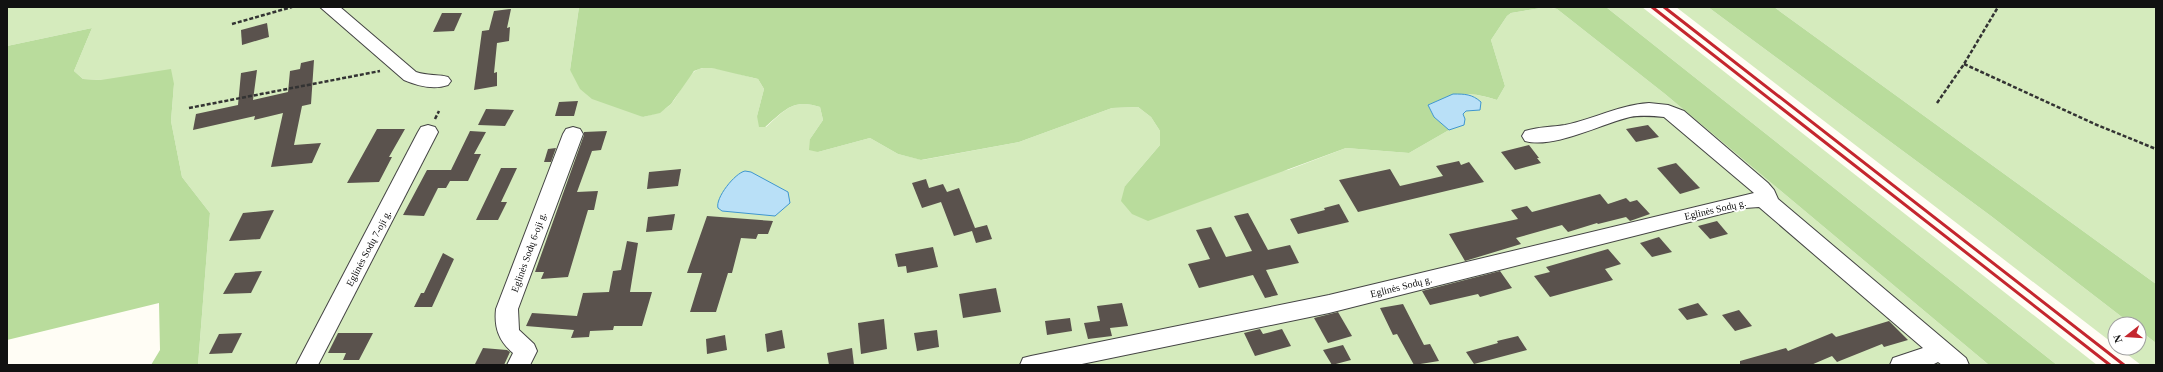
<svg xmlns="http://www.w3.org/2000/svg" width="2163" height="372" viewBox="0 0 2163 372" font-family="Georgia,serif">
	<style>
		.green { fill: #d5ebbd }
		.forest { fill: #b9dc9c }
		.water { fill: #b9e0f7; stroke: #3f96cf }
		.building { fill: #5a524d }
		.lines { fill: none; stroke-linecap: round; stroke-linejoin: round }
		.minor-casing { stroke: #444; stroke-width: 2 }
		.path { stroke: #333; stroke-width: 2.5; stroke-dasharray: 4 2; stroke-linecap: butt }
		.minor { fill: #fff; fill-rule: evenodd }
		.rail { stroke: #c4262e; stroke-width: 3 }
		.labels { text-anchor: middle; stroke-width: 4; stroke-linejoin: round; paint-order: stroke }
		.street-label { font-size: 10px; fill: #111; stroke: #fff }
	</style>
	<rect width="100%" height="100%" fill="#fffdf5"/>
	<!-- green -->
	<g class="green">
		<path d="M7,7H579L570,70L643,117C654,114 663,112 671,104C681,93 687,70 703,68C718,66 743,76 758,79L764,89L757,116L766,127C785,110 793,98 820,107L823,120L810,139L818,152L870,138L898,154L922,160L1019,142L1112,108L1138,107L1151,117L1160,131V145L1125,186L1288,170L1346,148L1409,153L1449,130L1434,117L1428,105C1458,92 1465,91 1497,100L1505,86L1491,40L1507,16L1511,13L1547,7L1557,9L1665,94L1989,365H198L210,213L182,177L171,121L174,84L83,79L74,71L92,28L7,46Z"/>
		<path d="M1606,7H1642L2097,365H2057Z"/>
		<path d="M1676,7H1708L1991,216L2131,324H2115V345Z"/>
		<path d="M1774,7H2156V284Z"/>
		<path d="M2139,330L2156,343V365H2141L2119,348H2139Z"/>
	</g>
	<!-- forest -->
	<g class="forest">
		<path d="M579,7H1547L1511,13L1507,16L1491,40L1505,86L1497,100C1466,91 1458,92 1428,105L1434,117L1449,130L1409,153L1346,148L1148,221L1132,214L1121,201L1125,186L1160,145V131L1151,117L1138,107L1112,108L1019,142L921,160L898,154L870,138L818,152L809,150L810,139L823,120L820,107C793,98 785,110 765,127H759L757,116L764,89L758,79L712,68H702L694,71L671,104L660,113L643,117L592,99L580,89L570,70Z"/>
		<path d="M1549,7H1606L2057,365H1989L1665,94L1557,9Z"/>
		<path d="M1708,7H1774L2156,284V343L2139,330V324H2131L1991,216Z"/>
		<path d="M92,28L74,71L83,79L101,80L171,69L174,84L171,121L182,177L210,213L198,365H151L160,350L159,303L7,340V46Z"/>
	</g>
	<!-- water -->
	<g class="water">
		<path d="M1453,94C1465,94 1472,94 1481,102L1480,110L1466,111L1463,114L1465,119L1464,125L1449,130L1434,117L1428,105Z"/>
		<path d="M745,171L751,172L788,192L790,203L775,216L722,211L718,208C715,198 735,173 745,171Z"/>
	</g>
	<!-- building -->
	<g class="building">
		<path d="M511,9L507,28L510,27L509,41L497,43L494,73L497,72V86L474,90L482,31L489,30L494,11Z"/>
		<path d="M442,13H462L454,31L433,32Z"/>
		<path d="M267,23L269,37L242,45L241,30Z"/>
		<path d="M314,60L311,104L302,106L294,145L321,143L312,163L271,167L283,113L254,120L255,116L193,130L196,114L238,105L241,73L257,70L253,100L288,92L290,71L300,69L301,63Z"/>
		<path d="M578,101L574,116H555L559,102Z"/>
		<path d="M486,109L514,110L505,126L478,125Z"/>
		<path d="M1648,125L1659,137L1636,142L1626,129Z"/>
		<path d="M377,129H405L389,157H392L379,182L347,183Z"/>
		<path d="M470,131L486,132L474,154H481L468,181H450L446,188H438L424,216L403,215L427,170H451Z"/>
		<path d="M607,131L601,150L592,151L577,192L598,191L594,210H588L568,277L541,279L544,272H535L584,135V132Z"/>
		<path d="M1529,145L1539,158H1537L1541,163L1515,170L1501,152Z"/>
		<path d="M556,148L551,162H544L548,149Z"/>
		<path d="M1459,161L1461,165L1469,162L1484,182L1358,212L1339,180L1390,169L1400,186L1443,176L1436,166Z"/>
		<path d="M1676,163L1700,188L1680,194L1657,168Z"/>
		<path d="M501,168H517L501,202H507L498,220H476Z"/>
		<path d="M681,169L678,186L647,189L649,172Z"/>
		<path d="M926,179L929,188L943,184L947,192L959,188L975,228L987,225L992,239L976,243L972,231L954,236L941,202L922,208L912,183Z"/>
		<path d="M1600,194L1608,204L1626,198L1630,202L1637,200L1650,214L1630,221L1626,217L1598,224L1597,223L1568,232L1562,225L1516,238L1521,244L1465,261L1449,234L1518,219L1511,210L1527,206L1532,212Z"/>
		<path d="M1339,204L1349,222L1298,234L1290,219L1325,210L1324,208Z"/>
		<path d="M274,210L260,239L229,241L243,213Z"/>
		<path d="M1248,213L1268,250L1290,245L1299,263L1266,270L1278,295L1265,298L1253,275L1199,288L1188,264L1210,259L1196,230L1211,227L1226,257L1252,251L1234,216Z"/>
		<path d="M675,214L672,230L646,232L648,217Z"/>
		<path d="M707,216L773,221L768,234H758L756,239L741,238L732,273H728L716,312H690L702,273H687Z"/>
		<path d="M1717,221L1728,234L1710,239L1698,226Z"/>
		<path d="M1659,237L1672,252L1652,257L1640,243Z"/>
		<path d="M627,241L638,243L630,292H652L642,326H614L613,330L590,331L589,337L571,338L574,330L526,326L532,313L577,316L583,293L609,292L613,271L621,270Z"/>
		<path d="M933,247L938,267L907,273L906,266L898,267L895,254Z"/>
		<path d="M1608,249L1621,264L1605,269L1613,280L1550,297L1534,276L1550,272L1546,267Z"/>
		<path d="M443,253L454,259L432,307H414L421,293H424Z"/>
		<path d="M262,271L251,293L223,294L235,273Z"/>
		<path d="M1500,271L1512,288L1480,297L1478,294L1430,305L1422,291Z"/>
		<path d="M996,288L1001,312L963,318L959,294Z"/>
		<path d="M1122,303L1128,326L1110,328L1112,336L1088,339L1084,323L1100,321L1097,306Z"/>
		<path d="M1698,303L1708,315L1687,320L1678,309Z"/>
		<path d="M1403,304L1424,345L1430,344L1439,361L1414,365L1397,334L1393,335L1380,308Z"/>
		<path d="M1739,310L1752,326L1735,331L1722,315Z"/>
		<path d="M1338,312L1352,336L1328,343L1314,318Z"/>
		<path d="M1070,318L1072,331L1047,335L1045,321Z"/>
		<path d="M884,319L887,349L861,354L858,323Z"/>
		<path d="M1889,321L1908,340L1884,347L1882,344L1837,362L1832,356L1811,365H1740V361L1786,348L1788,351L1832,333L1836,337Z"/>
		<path d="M1260,329L1263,334L1282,329L1291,346L1255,356L1244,333Z"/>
		<path d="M782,330L785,348L767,352L765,334Z"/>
		<path d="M937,330L939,347L917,351L914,333Z"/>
		<path d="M242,333L232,353L209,354L219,334Z"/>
		<path d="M338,333H373L359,360H343L346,353H328Z"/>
		<path d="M725,335L727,350L707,354L706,339Z"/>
		<path d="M1518,336L1527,350L1474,364L1466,352L1498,343L1497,341Z"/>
		<path d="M1343,345L1351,360L1332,365L1323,350Z"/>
		<path d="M483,348L507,350L510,352L504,365L475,364Z"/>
		<path d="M852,348L854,365H829L827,353Z"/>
	</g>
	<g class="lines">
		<!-- minor casing -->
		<g class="minor-casing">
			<g id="minor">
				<path d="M320,7H340L416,72C427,76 438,74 448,77L451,81L448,85C433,90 418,86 404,80Z"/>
				<path d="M1649,103L1668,105L1684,111L1768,183L1774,190L1778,199L1966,358L1969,365H1942L1938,362L1932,365H1890L1893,358L1923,348L1759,207L1745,208L1329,313L1077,365H1020L1023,358L1031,356L1329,295L1754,193L1664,117C1653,116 1641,115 1630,117C1601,124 1554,149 1525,141L1522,136L1525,131C1538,127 1552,127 1565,125C1594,119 1619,105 1649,103Z"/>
				<path d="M428,125L435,127L438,132L318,365H296L418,132L421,127Z"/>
				<path d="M573,127L580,129L583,134L518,309L519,330L534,344L537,351L530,365H507L513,353C499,341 494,328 496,309L563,134L566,129Z"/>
			</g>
		</g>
		<!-- path -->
		<g class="path">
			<path d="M232,24L292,7"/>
			<path d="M1964,64L2097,125L2156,149"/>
			<path d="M1937,103L1964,64L1998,7"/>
			<path d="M189,108L380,71"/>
			<path d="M435,119L439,111"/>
		</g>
		<!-- minor -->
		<use href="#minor" class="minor"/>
		<!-- rail -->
		<g class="rail">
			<path d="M1652,7L2110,365"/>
			<path d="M1664,7L2124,365"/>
		</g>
	</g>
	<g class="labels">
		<!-- street labels -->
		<g class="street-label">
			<text transform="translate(1715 209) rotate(-13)" y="4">Eglinės Sodų g.</text>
			<text transform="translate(368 248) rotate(-62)" y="4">Eglinės Sodų 7-oji g.</text>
			<text transform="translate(528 252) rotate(-70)" y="4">Eglinės Sodų 6-oji g.</text>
			<text transform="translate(1401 286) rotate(-14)" y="4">Eglinės Sodų g.</text>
		</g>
	</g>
	<!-- border -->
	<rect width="2163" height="372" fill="none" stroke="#111111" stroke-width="16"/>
	<!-- north arrow -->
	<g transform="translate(2127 336) rotate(253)"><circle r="19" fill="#ffffff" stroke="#a0a0a0"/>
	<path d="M0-3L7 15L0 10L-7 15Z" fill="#c4262e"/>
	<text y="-6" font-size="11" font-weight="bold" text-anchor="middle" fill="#111111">N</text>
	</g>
</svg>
